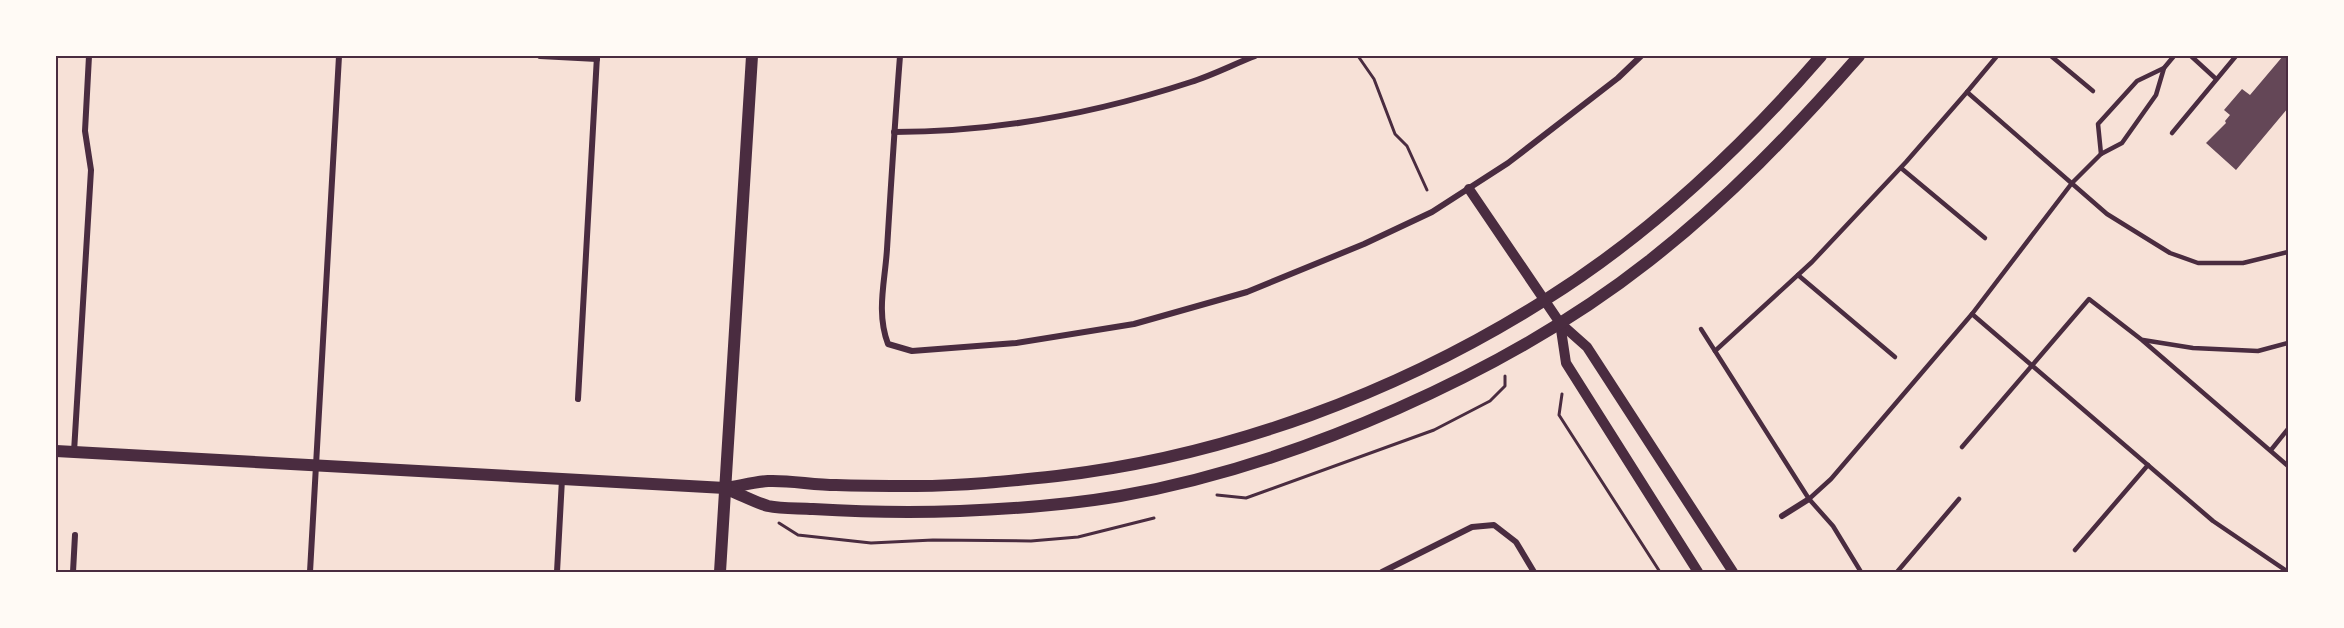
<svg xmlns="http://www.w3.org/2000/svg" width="2344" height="628" viewBox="0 0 2344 628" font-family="Arial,sans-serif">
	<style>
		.building { fill: #644757 }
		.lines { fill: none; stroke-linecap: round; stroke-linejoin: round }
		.path { stroke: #4a2c40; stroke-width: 3 }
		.service { stroke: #4a2c40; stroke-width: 4.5 }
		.minor { stroke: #4a2c40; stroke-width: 6 }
		.tertiary { stroke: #4a2c40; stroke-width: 10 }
		.secondary { stroke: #4a2c40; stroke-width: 12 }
		.neatline { fill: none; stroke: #4a2c40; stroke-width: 2 }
	</style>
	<rect width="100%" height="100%" fill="#f7e1d7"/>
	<!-- building -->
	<path class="building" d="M2283,56H2288V108L2236,170L2206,143L2226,123L2225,121L2230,115L2224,110L2242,89L2250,95Z"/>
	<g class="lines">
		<!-- path -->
		<g class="path">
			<path d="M1358,56L1374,79L1395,134L1407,146L1427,190"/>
			<path d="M1562,394L1559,415L1660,572"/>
			<path d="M1217,495L1246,498L1434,430L1490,401L1505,386V376"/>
			<path d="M779,523L798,535L871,543L933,540L1031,541L1078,537L1154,518"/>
		</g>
		<!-- service -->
		<g class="service">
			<path d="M2051,56L2093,91"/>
			<path d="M2191,56L2215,78"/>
			<path d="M1967,92L1997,56"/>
			<path d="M2172,133L2236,56"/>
			<path d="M2101,154L2098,124L2137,81L2164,68L2174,56"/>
			<path d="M1901,168L1985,238"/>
			<path d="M1798,275L1895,357"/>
			<path d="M1972,314L2072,183L2101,154L2122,143L2156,95L2164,68"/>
			<path d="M1701,329L1715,351"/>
			<path d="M2143,340L2193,348L2258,351L2288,343"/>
			<path d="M1962,447L2089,299L2142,340L2288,466"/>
			<path d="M2271,450L2288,429"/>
			<path d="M1809,499L1831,479L1972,314L2213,521L2288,572"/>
			<path d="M2075,550L2148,465"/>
			<path d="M1861,572L1833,526L1809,499L1715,351L1812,262L1906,162L1967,92L2107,214L2170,253L2198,263H2243L2288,252"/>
			<path d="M1897,572L1959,499"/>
		</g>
		<!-- minor -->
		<g class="minor">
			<path d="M540,56L597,59"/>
			<path d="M900,56C895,120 891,184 887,249C885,282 876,312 888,344L912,351L1016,343L1134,324L1247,292L1364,244L1432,212L1508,163L1618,78L1641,56"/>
			<path d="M894,132C994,132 1097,113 1191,82C1213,75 1234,64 1255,56"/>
			<path d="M578,399L597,56"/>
			<path d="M74,452L91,170L85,131L89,56"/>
			<path d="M1782,516L1809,499"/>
			<path d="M73,572L75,535"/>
			<path d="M310,572L339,56"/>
			<path d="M557,572L562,479"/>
			<path d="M1382,572L1472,527L1494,525L1516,542L1534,572"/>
		</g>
		<!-- tertiary -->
		<g class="tertiary">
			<path d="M1469,189L1560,323L1587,347L1733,572"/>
			<path d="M1560,323L1566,363L1698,572"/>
		</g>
		<!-- secondary -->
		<g class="secondary">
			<path d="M56,451L725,488C739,486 754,482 768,481C790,480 813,485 836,485C862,486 889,486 916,486C963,486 1010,481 1057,476C1229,456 1399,392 1545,300C1649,235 1741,148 1821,56"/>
			<path d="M726,489C740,494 754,502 768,506C782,509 798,508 813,509C862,512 911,513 960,511C1013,509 1067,505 1120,496C1296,465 1508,372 1649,261C1727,200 1794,130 1859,56"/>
			<path d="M720,572L752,56"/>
		</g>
	</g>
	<!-- border -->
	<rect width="2344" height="628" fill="none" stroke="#fffaf5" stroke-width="114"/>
	<rect x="57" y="57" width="2230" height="514" class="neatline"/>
</svg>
